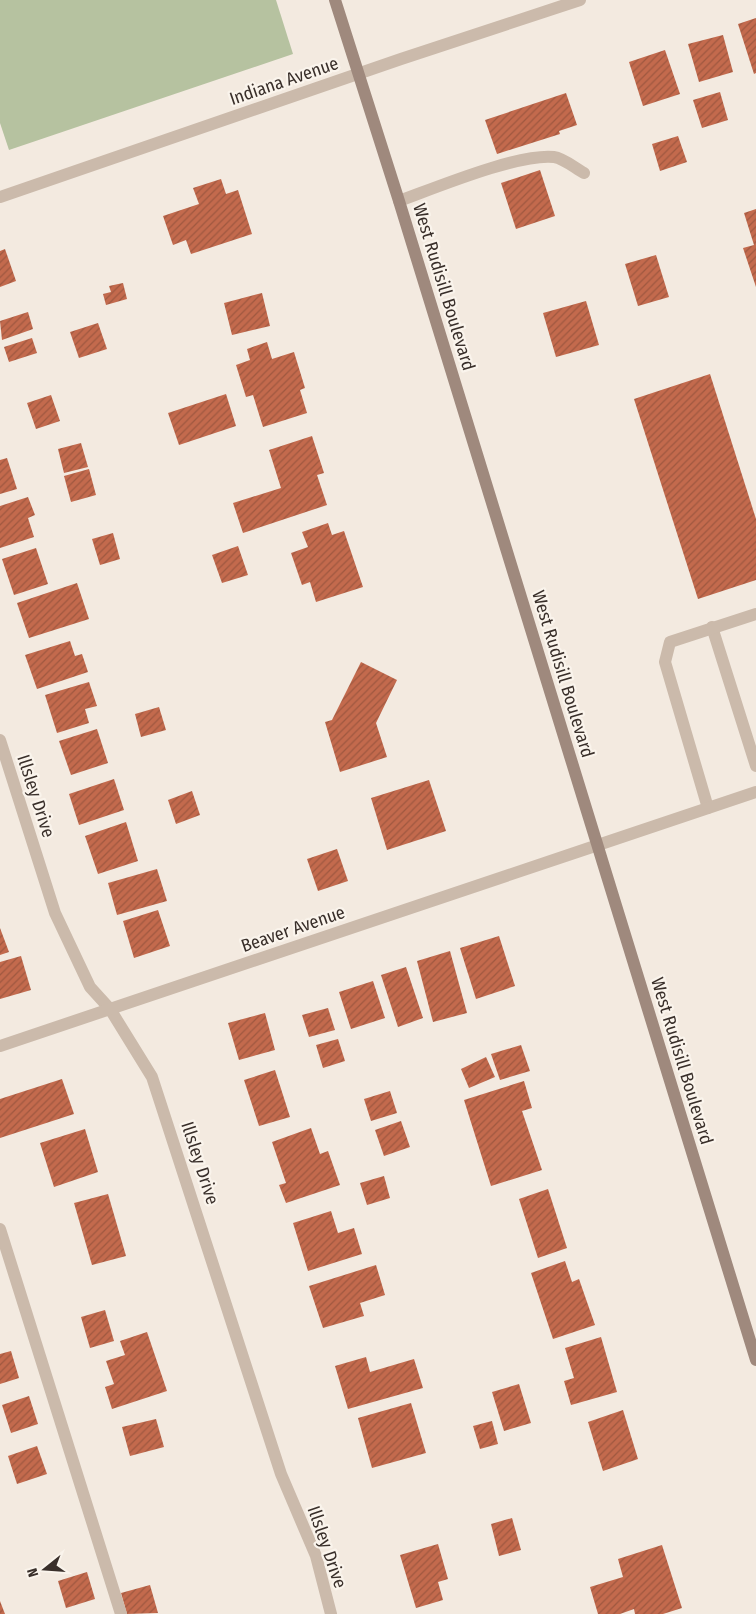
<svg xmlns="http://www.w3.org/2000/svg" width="756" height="1614" viewBox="0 0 756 1614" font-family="'Fira Sans Condensed',sans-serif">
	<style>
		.green { fill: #b6c2a0 }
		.building { fill: url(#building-hatch) }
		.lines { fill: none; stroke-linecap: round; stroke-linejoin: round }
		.lane { stroke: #cbbaab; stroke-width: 12 }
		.street { stroke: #cbbaab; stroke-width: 12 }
		.secondary { stroke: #9f897d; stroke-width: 12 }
		.labels { text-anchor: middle; stroke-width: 4.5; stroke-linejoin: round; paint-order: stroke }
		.street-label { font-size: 18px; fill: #392f2a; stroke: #faf4ec }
	</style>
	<defs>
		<pattern id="building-hatch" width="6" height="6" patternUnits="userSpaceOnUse" patternTransform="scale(1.25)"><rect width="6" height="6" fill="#c36a4d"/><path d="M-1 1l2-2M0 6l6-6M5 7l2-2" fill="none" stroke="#9f5840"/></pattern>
	</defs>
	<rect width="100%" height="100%" fill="#f3eae0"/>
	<!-- green -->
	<path class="green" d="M0,0H276L293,54L9,150L0,123Z"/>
	<!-- building -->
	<g class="building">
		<path d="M756,18V73L754,74L738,24Z"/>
		<path d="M723,35L733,72L699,82L688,44Z"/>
		<path d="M665,50L680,94L643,106L629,62Z"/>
		<path d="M720,92L728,120L702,128L693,100Z"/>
		<path d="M566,93L577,125L559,131L560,134L497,154L485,120Z"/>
		<path d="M678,136L687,162L660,171L652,144Z"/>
		<path d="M540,170L555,216L516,229L501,183Z"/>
		<path d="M221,179L226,194L238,190L252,234L191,254L186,240L173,245L163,216L199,204L193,188Z"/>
		<path d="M756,209V287L743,248L754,245L744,213Z"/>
		<path d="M5,249L16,281L0,287V251Z"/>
		<path d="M656,255L669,297L638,306L625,264Z"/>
		<path d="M123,283L127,299L106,305L103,294L111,292L109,286Z"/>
		<path d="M262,293L270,326L232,335L224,303Z"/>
		<path d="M586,301L599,345L556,357L543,313Z"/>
		<path d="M28,312L33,329L2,340L0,321Z"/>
		<path d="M98,323L107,349L79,358L70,332Z"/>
		<path d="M32,338L37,353L9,362L4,347Z"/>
		<path d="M267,342L272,359L294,352L305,388L300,390L307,413L263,427L253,395L246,397L236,365L250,360L247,349Z"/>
		<path d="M710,374L756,519V580L698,599L634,399Z"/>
		<path d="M226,394L236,426L179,445L168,413Z"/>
		<path d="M51,395L60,421L36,429L27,403Z"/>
		<path d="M312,436L324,473L317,475L327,505L243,533L233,503L281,488L269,450Z"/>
		<path d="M81,443L88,467L64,473L58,449Z"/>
		<path d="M7,458L17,489L0,494V460Z"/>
		<path d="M89,469L96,495L71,502L64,476Z"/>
		<path d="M28,497L35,515L28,518L34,537L0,548V506Z"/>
		<path d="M328,523L332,535L344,531L363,587L316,602L310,582L302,585L291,553L308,547L302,532Z"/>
		<path d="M113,533L120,559L100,565L92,539Z"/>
		<path d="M238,546L248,575L222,583L212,555Z"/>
		<path d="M36,548L48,584L14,595L2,559Z"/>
		<path d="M77,583L89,619L29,638L17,603Z"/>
		<path d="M70,641L75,656L82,654L88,672L37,689L25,655Z"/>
		<path d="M361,662L397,680L376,723L387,757L340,772L325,722L332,720Z"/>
		<path d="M89,682L97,706L85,709L89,723L57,733L45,695Z"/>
		<path d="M159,707L166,730L141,737L135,714Z"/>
		<path d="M97,729L108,763L71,775L59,741Z"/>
		<path d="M114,779L124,810L79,825L69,794Z"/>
		<path d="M429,780L446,831L387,850L371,798Z"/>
		<path d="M192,791L200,815L176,824L168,800Z"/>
		<path d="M126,822L138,861L98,874L85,836Z"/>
		<path d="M337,849L348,881L318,891L307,859Z"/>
		<path d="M157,869L167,901L117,915L108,883Z"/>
		<path d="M158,910L170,946L134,958L123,921Z"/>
		<path d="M0,928L9,952L0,955Z"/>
		<path d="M499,936L515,986L476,999L460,948Z"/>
		<path d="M450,951L467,1013L433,1022L417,961Z"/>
		<path d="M21,956L31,990L0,999V962Z"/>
		<path d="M406,967L423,1018L398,1027L381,975Z"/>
		<path d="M373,981L385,1018L351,1029L339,992Z"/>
		<path d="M328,1008L335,1030L309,1037L302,1015Z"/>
		<path d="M265,1013L275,1050L239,1060L228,1023Z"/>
		<path d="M338,1039L345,1061L323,1068L316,1045Z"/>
		<path d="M521,1045L530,1071L500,1080L491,1054Z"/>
		<path d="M486,1057L495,1077L469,1088L461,1069Z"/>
		<path d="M275,1070L290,1117L259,1126L244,1080Z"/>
		<path d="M62,1079L74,1114L0,1138V1099Z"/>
		<path d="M524,1081L532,1108L522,1111L542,1170L491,1186L464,1100Z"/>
		<path d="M390,1091L397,1113L371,1121L364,1099Z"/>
		<path d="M401,1121L410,1147L384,1156L375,1130Z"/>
		<path d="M311,1128L320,1154L328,1151L340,1185L286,1203L279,1185L286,1183L272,1142Z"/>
		<path d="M85,1129L98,1172L54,1187L40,1143Z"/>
		<path d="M384,1176L390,1198L367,1205L360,1183Z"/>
		<path d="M548,1189L567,1248L538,1258L519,1199Z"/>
		<path d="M108,1194L126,1256L92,1265L74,1203Z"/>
		<path d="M331,1211L338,1233L354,1228L362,1254L308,1271L293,1223Z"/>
		<path d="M565,1261L572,1282L579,1279L595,1325L553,1339L531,1273Z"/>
		<path d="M376,1265L385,1295L360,1303L364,1316L323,1328L309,1286Z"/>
		<path d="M105,1310L114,1341L90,1348L81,1317Z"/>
		<path d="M147,1332L167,1391L112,1409L105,1387L114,1384L106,1361L125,1355L120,1341Z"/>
		<path d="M601,1337L617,1392L571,1405L564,1381L574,1378L565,1348Z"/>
		<path d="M11,1351L19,1378L0,1384V1354Z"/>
		<path d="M366,1357L370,1372L414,1359L423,1388L348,1409L335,1366Z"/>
		<path d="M519,1384L531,1423L504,1431L492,1392Z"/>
		<path d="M29,1396L38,1424L11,1433L2,1405Z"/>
		<path d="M411,1403L426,1453L372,1468L358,1418Z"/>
		<path d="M623,1410L638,1459L603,1471L588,1422Z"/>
		<path d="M156,1419L164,1447L130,1456L122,1427Z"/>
		<path d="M492,1421L498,1444L480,1449L473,1426Z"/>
		<path d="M37,1446L47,1474L17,1484L8,1456Z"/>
		<path d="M512,1518L521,1550L499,1556L491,1524Z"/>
		<path d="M438,1544L448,1579L438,1582L443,1600L416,1608L400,1555Z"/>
		<path d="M662,1545L682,1608L663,1614H635L634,1609L620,1614H598L590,1587L623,1577L618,1559Z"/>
		<path d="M87,1572L95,1599L66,1608L58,1581Z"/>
		<path d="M150,1585L158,1613L127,1614L121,1593Z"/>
		<path d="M0,1601L5,1614H0Z"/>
	</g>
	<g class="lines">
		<!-- lane -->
		<g class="lane">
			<path d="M399,201C435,188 519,153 554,157C563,158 575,168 584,173"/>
			<path d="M712,627L756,766"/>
			<path d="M708,808L665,662L670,642L756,614"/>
			<path d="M598,845L756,792"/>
			<path d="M0,1229L121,1614"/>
		</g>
		<!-- street -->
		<g class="street">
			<path d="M0,197L401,59L580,0"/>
			<path d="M0,740L55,913L90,987L110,1009L152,1077L281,1474L316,1556L331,1614"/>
			<path d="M0,1046L598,845"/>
		</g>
		<!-- secondary -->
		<path class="secondary" d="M335,0L399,201L756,1360"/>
	</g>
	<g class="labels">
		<!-- street labels -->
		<g class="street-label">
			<text transform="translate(284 81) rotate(-19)" y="6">Indiana Avenue</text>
			<text transform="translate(444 287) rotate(73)" y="6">West Rudisill Boulevard</text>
			<text transform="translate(563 674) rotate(73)" y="6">West Rudisill Boulevard</text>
			<text transform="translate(36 796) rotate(72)" y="6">Illsley Drive</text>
			<text transform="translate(293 929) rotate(-19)" y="6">Beaver Avenue</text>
			<text transform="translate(682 1061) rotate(73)" y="6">West Rudisill Boulevard</text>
			<text transform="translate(200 1163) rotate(72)" y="6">Illsley Drive</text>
			<text transform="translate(327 1547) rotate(71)" y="6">Illsley Drive</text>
		</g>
	</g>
	<!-- north arrow -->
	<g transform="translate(45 1569) rotate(253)" stroke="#faf4ec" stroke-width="4" paint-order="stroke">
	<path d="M0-4L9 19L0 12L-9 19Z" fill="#392f2a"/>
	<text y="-8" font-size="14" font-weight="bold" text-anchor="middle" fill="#392f2a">N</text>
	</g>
</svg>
